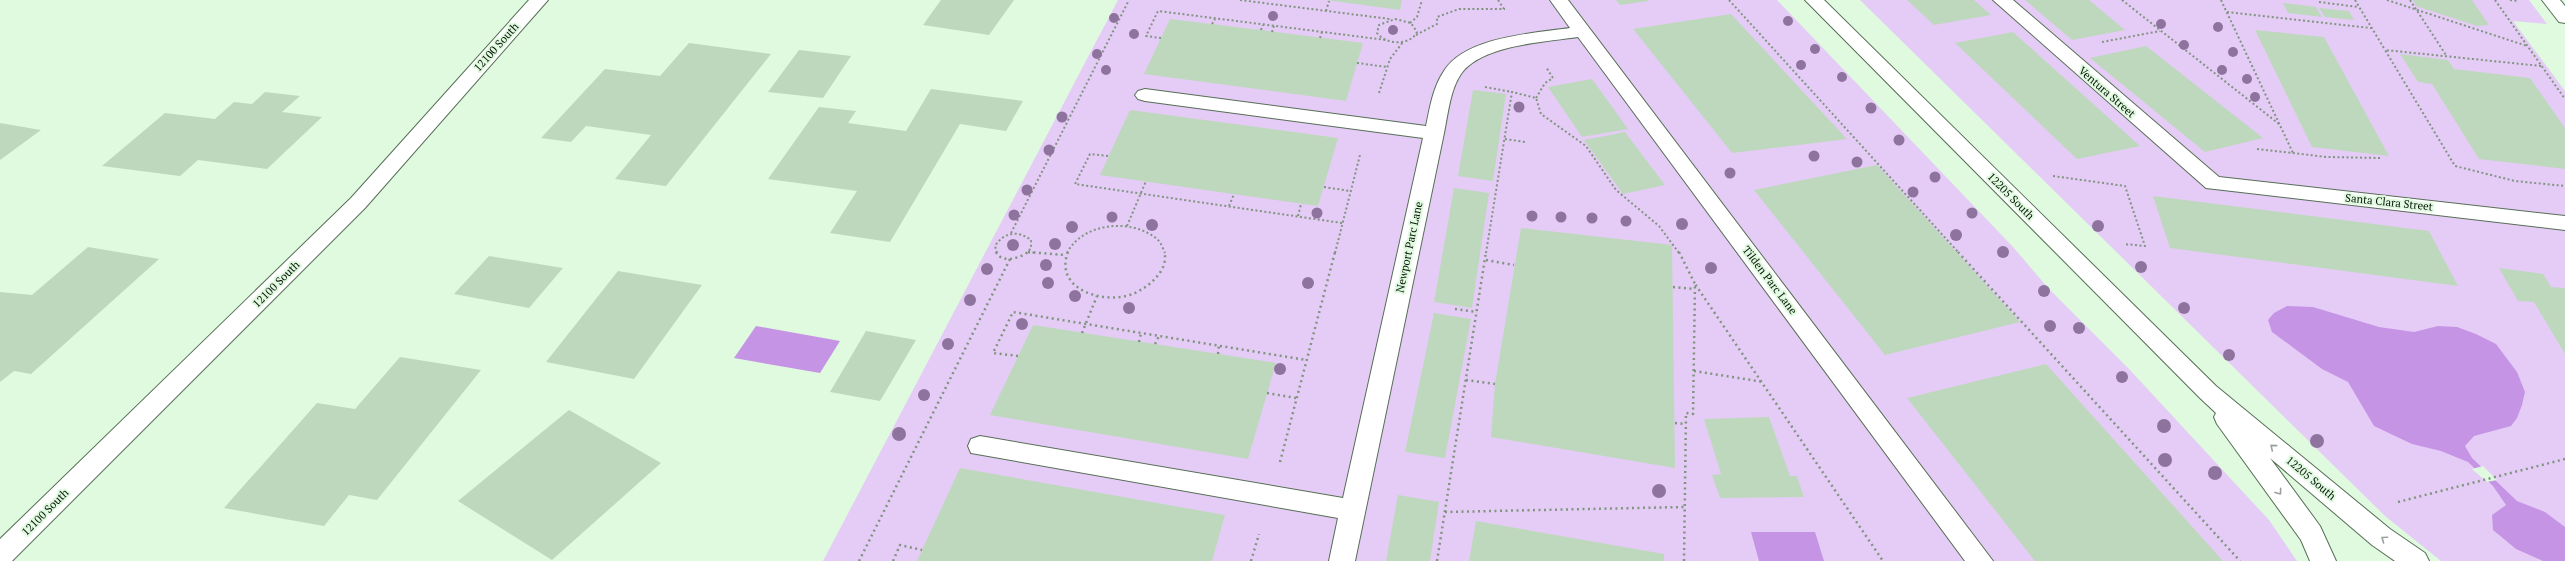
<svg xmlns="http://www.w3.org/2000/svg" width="2565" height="561" viewBox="0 0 2565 561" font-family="'PT Serif',serif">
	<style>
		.green { fill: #e5ccf6 }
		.water { fill: #c594e5 }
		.pier { fill: #dffade }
		.building { fill: #bed8bd }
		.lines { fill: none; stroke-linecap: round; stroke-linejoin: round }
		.minor-casing { stroke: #576e56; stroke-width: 2 }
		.path-far1 { stroke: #819480; stroke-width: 2; stroke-dasharray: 2 2.5; stroke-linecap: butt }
		.path { stroke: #819480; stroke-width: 2.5; stroke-dasharray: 2 3.5; stroke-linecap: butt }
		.minor { fill: #fff; fill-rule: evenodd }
		.tree { fill: #8e739e }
		.oneway { stroke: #9da19d }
		.labels { text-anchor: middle; stroke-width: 4; stroke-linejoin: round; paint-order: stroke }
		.street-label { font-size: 11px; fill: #0a130a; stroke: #dffade }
	</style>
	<rect width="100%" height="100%" fill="#dffade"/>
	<!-- green -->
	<g class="green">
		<path d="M1118,0H1777L2013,247L2049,289L2129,369L2269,520L2297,561H823Z"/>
		<path d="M1860,0H2529L2547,24L2513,21L2565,91V561H2441L2385,516Z"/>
	</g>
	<!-- water -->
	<g class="water">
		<path d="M2287,306L2313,307L2379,327L2414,332L2438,326L2457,327L2476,334L2496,344L2517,372L2525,392L2522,405L2517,418L2511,426L2474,436L2465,446L2472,458L2517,501L2545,512L2565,527V561H2543L2516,549L2493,530L2492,515L2506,505L2493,486L2468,462L2441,451L2412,444L2374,426L2348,382L2322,369L2272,332L2268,320L2274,313Z"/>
		<path d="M756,326L840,341L820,373L734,358Z"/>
		<path d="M1751,532H1815L1824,561H1759Z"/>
	</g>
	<!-- pier -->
	<path class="pier" d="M2483,466L2497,480L2487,482L2472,469Z"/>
	<!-- building -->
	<g class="building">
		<path d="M941,0H1014L989,35L923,25Z"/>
		<path d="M1326,0H1402L1400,10Z"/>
		<path d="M1616,0H1648V1L1620,5Z"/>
		<path d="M1907,0H1974L1991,15L1934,25Z"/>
		<path d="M2025,0H2089L2125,30L2072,40Z"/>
		<path d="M2413,0H2472L2489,25L2477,26L2416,6Z"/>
		<path d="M2283,3L2316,7L2322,17L2288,13Z"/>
		<path d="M2319,8L2349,11L2354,20L2325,17Z"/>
		<path d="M1731,14L1847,139L1732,153L1633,29Z"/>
		<path d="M1170,19L1261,30L1363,43L1346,101L1144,74Z"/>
		<path d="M2255,30L2324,37L2389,156L2312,147Z"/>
		<path d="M2013,32L2140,146L2077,159L1955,43Z"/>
		<path d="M689,43L771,54L666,186L615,179L651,135L586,126L571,142L541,138L605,69L660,76Z"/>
		<path d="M2146,46L2263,138L2205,152L2090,58Z"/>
		<path d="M799,50L851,56L823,98L768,92Z"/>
		<path d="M2400,54L2448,60L2454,69L2530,78L2565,128V169L2479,159L2432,84L2418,82Z"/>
		<path d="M1592,79L1628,129L1582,137L1548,87Z"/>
		<path d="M931,89L1023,101L1006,131L960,124L890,242L830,233L857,191L768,179L819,107L856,111L848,123L906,131Z"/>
		<path d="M1473,90L1506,94L1493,181L1458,176Z"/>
		<path d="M265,92L300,96L282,112L322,117L267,169L198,160L180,176L102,166L165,113L215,119L234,102L252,104Z"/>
		<path d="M1130,110L1338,138L1318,206L1100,175Z"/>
		<path d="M0,123L41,130L0,160Z"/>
		<path d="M1625,132L1665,185L1623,194L1584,140Z"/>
		<path d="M1877,165L2020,322L1885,355L1754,190Z"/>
		<path d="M1454,188L1489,193L1472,308L1434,302Z"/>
		<path d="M2153,196L2429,231L2458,286L2170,248Z"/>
		<path d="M1521,228L1672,245L1675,468L1491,437L1495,384Z"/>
		<path d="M88,247L159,259L31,374L14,371L0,382V292L32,295Z"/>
		<path d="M489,256L563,268L529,308L454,294Z"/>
		<path d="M2499,268L2543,274L2551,287L2565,288V354L2534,302L2518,301Z"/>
		<path d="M618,271L702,285L634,379L546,362Z"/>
		<path d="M1434,313L1471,319L1445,458L1405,452Z"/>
		<path d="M1033,325L1276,363L1248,459L990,415Z"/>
		<path d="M866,331L916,340L880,401L830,392Z"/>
		<path d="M400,357L481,370L377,500L349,495L324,526L224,508L317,403L355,409Z"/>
		<path d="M2046,364L2223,561H2035L1907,398Z"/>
		<path d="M569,410L661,463L552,560L458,501Z"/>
		<path d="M1769,417L1790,476H1797L1804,497L1720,498L1712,475L1721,474L1704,419Z"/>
		<path d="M960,468L1225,515L1212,561H917Z"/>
		<path d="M1398,495L1439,502L1430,561H1386Z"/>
		<path d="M1476,521L1664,554V561H1469Z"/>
	</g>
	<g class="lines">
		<!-- minor casing -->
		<g class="minor-casing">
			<g id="minor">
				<path d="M529,0H548L365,208L12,561H0V539L351,198Z"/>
				<path d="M1550,0H1568L1993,561H1965L1578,37C1545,42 1481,45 1461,74C1450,90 1448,114 1444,133L1355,561H1329L1338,518L971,453L968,446L971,439L980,436L1343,498L1423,138L1145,101L1138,99L1135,95L1138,91L1145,89L1426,126C1430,107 1433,87 1444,71C1465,37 1534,33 1570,28Z"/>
				<path d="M1805,0H1824L2216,386L2390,529L2425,553L2429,561H2395L2372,545L2270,458L2320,526L2336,561H2310L2301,540L2217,424L2214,417L2216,413L2200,398Z"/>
				<path d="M1993,0H2013L2219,177L2565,216V230L2206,188Z"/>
				<path d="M2542,0H2560L2565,6V23L2559,22Z"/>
			</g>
		</g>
		<!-- path-far1 -->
		<g class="path-far1">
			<path d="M1240,0L1390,19"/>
			<path d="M1498,0L1504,9"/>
			<path d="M1729,0L1959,253"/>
			<path d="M2122,0L2279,124"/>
			<path d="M2221,0L2293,153"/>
			<path d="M2355,0L2385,50"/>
			<path d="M2387,0L2527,46"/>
			<path d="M2410,0L2446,55"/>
			<path d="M2495,0L2565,99"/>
			<path d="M2510,0L2518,1"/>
			<path d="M2319,2L2358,7"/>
			<path d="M1326,11L1329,1"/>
			<path d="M2227,12L2371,28"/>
			<path d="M1395,19L1411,23L1417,32C1410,46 1386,45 1377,33L1379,25Z"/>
			<path d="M1410,23L1417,17L1422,0"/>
			<path d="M1212,24L1215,19"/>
			<path d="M1261,30L1263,25"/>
			<path d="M1272,32L1274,26"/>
			<path d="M1416,35L1437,24V17L1459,9H1505"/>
			<path d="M1161,38L1146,36L1158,11L1386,40"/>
			<path d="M1320,38L1322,32"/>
			<path d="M2102,42L2160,31"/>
			<path d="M1357,63L1387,67"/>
			<path d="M2541,66L2385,50L2455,166L2515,181L2565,186"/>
			<path d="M1485,87L1512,92"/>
			<path d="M1379,93L1390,59L1403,42"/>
			<path d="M1536,98L1545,83L1553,78L1546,67"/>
			<path d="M1505,139L1525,142"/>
			<path d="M2257,149L2327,157L2382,158"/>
			<path d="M1108,156L1090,154L1075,184L1342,223"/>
			<path d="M2053,176L2125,186L2145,246L2124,244"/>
			<path d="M1324,187L1350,191"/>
			<path d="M1229,206L1234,194"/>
			<path d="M1298,216L1301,204"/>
			<path d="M1127,226L1146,181"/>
			<path d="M1011,233L1129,0"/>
			<path d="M1028,252L1036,253"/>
			<path d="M997,253L995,246C1004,232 1018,230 1031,240V248L1027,253"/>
			<path d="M1067,253C1083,222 1132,218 1157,239C1161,242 1163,249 1165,253"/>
			<path d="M1335,253L1360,155"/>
			<path d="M1486,253L1512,92L1536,98L1541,114L1586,146L1616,190L1659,226L1679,253"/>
		</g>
		<!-- path -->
		<g class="path">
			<path d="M996,252C1002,264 1020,258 1028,252"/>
			<path d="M1028,252L1065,255"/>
			<path d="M1068,252C1053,290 1106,306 1135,293C1145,288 1152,283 1159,274C1163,269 1167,259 1164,252"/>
			<path d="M1679,252L1695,284"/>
			<path d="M1958,252L2240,561"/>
			<path d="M1486,260L1514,265"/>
			<path d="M1673,287L1695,289"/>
			<path d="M1455,309L1477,312"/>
			<path d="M1082,333L1097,296"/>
			<path d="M1139,342L1141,333"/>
			<path d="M1155,344L1159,336"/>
			<path d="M1218,354L1219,345"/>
			<path d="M1018,356L993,353L1013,312L1306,360"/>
			<path d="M1694,371L1764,382"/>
			<path d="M1466,380L1495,384"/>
			<path d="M1267,393L1296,398"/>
			<path d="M1675,423L1685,424"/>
			<path d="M1280,462L1335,252"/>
			<path d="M2398,502L2565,459"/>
			<path d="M1445,512L1684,507"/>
			<path d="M859,561L1010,259"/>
			<path d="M893,561L900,545L922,550"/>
			<path d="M1251,561L1259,534"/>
			<path d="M1437,561L1486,252"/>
			<path d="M1684,561L1686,413L1693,414L1695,284L1883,561"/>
		</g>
		<!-- minor -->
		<use href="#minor" class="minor"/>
	</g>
	<!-- trees -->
	<g class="tree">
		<circle cx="1273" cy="16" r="5"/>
		<circle cx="1114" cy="18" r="5"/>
		<circle cx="1788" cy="21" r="5"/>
		<circle cx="2161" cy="24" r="5"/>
		<circle cx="2218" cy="27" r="5"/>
		<circle cx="1393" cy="30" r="5"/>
		<circle cx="1134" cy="34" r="5"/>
		<circle cx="2184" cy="45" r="5"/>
		<circle cx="1815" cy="49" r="5"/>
		<circle cx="2233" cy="52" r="5"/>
		<circle cx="1097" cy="54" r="5"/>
		<circle cx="1801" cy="65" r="5"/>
		<circle cx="1106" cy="70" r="5"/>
		<circle cx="2222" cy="70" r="5"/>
		<circle cx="1842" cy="77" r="5"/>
		<circle cx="2247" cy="79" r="5"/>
		<circle cx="2255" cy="97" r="5"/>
		<circle cx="1519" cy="107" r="5.5"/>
		<circle cx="1871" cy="108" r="5.5"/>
		<circle cx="1062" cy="117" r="5.5"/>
		<circle cx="1899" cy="140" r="5.5"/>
		<circle cx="1049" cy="150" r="5.5"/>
		<circle cx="1814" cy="156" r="5.5"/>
		<circle cx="1857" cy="162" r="5.5"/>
		<circle cx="1730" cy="173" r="5.5"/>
		<circle cx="1935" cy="177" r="5.5"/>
		<circle cx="1027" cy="190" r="5.5"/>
		<circle cx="1913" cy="192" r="5.5"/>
		<circle cx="1317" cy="213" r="5.5"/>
		<circle cx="1972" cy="213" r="5.5"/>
		<circle cx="1014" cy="215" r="5.5"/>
		<circle cx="1532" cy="216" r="5.5"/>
		<circle cx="1112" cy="217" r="5.5"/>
		<circle cx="1561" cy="217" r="5.5"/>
		<circle cx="1592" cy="218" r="5.5"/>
		<circle cx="1626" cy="221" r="5.5"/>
		<circle cx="1682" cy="224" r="6"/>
		<circle cx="1152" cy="225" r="6"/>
		<circle cx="2098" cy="226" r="6"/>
		<circle cx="1072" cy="227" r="6"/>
		<circle cx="1956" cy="235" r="6"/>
		<circle cx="1055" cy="244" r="6"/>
		<circle cx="1013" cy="245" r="6"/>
		<circle cx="2003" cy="252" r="6"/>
		<circle cx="1046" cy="265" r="6"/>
		<circle cx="2141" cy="267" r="6"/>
		<circle cx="1711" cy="268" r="6"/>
		<circle cx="987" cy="269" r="6"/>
		<circle cx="1048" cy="283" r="6"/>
		<circle cx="1308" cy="283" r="6"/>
		<circle cx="2044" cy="291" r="6"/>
		<circle cx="1075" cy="296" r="6"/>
		<circle cx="970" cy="300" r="6"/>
		<circle cx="1129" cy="308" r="6"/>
		<circle cx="2184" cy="308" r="6"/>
		<circle cx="1022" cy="324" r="6"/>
		<circle cx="2050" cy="326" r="6"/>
		<circle cx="2079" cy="328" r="6"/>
		<circle cx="948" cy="344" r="6"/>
		<circle cx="2229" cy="355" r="6"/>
		<circle cx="1280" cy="369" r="6"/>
		<circle cx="2122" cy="377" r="6"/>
		<circle cx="924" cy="395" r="6"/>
		<circle cx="2164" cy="426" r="7"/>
		<circle cx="899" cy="434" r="7"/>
		<circle cx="2317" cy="441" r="7"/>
		<circle cx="2165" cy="460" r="7"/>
		<circle cx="2215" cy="473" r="7"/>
		<circle cx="1659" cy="491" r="7"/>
	</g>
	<!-- one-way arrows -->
	<defs><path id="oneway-chevron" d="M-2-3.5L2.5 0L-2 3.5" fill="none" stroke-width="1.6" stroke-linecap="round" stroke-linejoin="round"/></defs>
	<g class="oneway">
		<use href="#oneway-chevron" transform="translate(2273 447) rotate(-140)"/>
		<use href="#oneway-chevron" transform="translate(2279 492) rotate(54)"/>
		<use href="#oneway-chevron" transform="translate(2384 539) rotate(-145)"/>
	</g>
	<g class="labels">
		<!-- street labels -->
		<g class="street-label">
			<text transform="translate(496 47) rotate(-48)" y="4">12100 South</text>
			<text transform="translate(2107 92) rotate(41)" y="4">Ventura Street</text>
			<text transform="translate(2011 196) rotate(45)" y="4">12205 South</text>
			<text transform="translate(2389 202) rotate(6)" y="4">Santa Clara Street</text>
			<text transform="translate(1409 247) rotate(-78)" y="4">Newport Parc Lane</text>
			<text transform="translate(1770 280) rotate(53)" y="4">Tilden Parc Lane</text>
			<text transform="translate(276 284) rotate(-45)" y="4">12100 South</text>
			<text transform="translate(2311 478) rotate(40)" y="4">12205 South</text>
			<text transform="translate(45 512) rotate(-45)" y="4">12100 South</text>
		</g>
	</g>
</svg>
